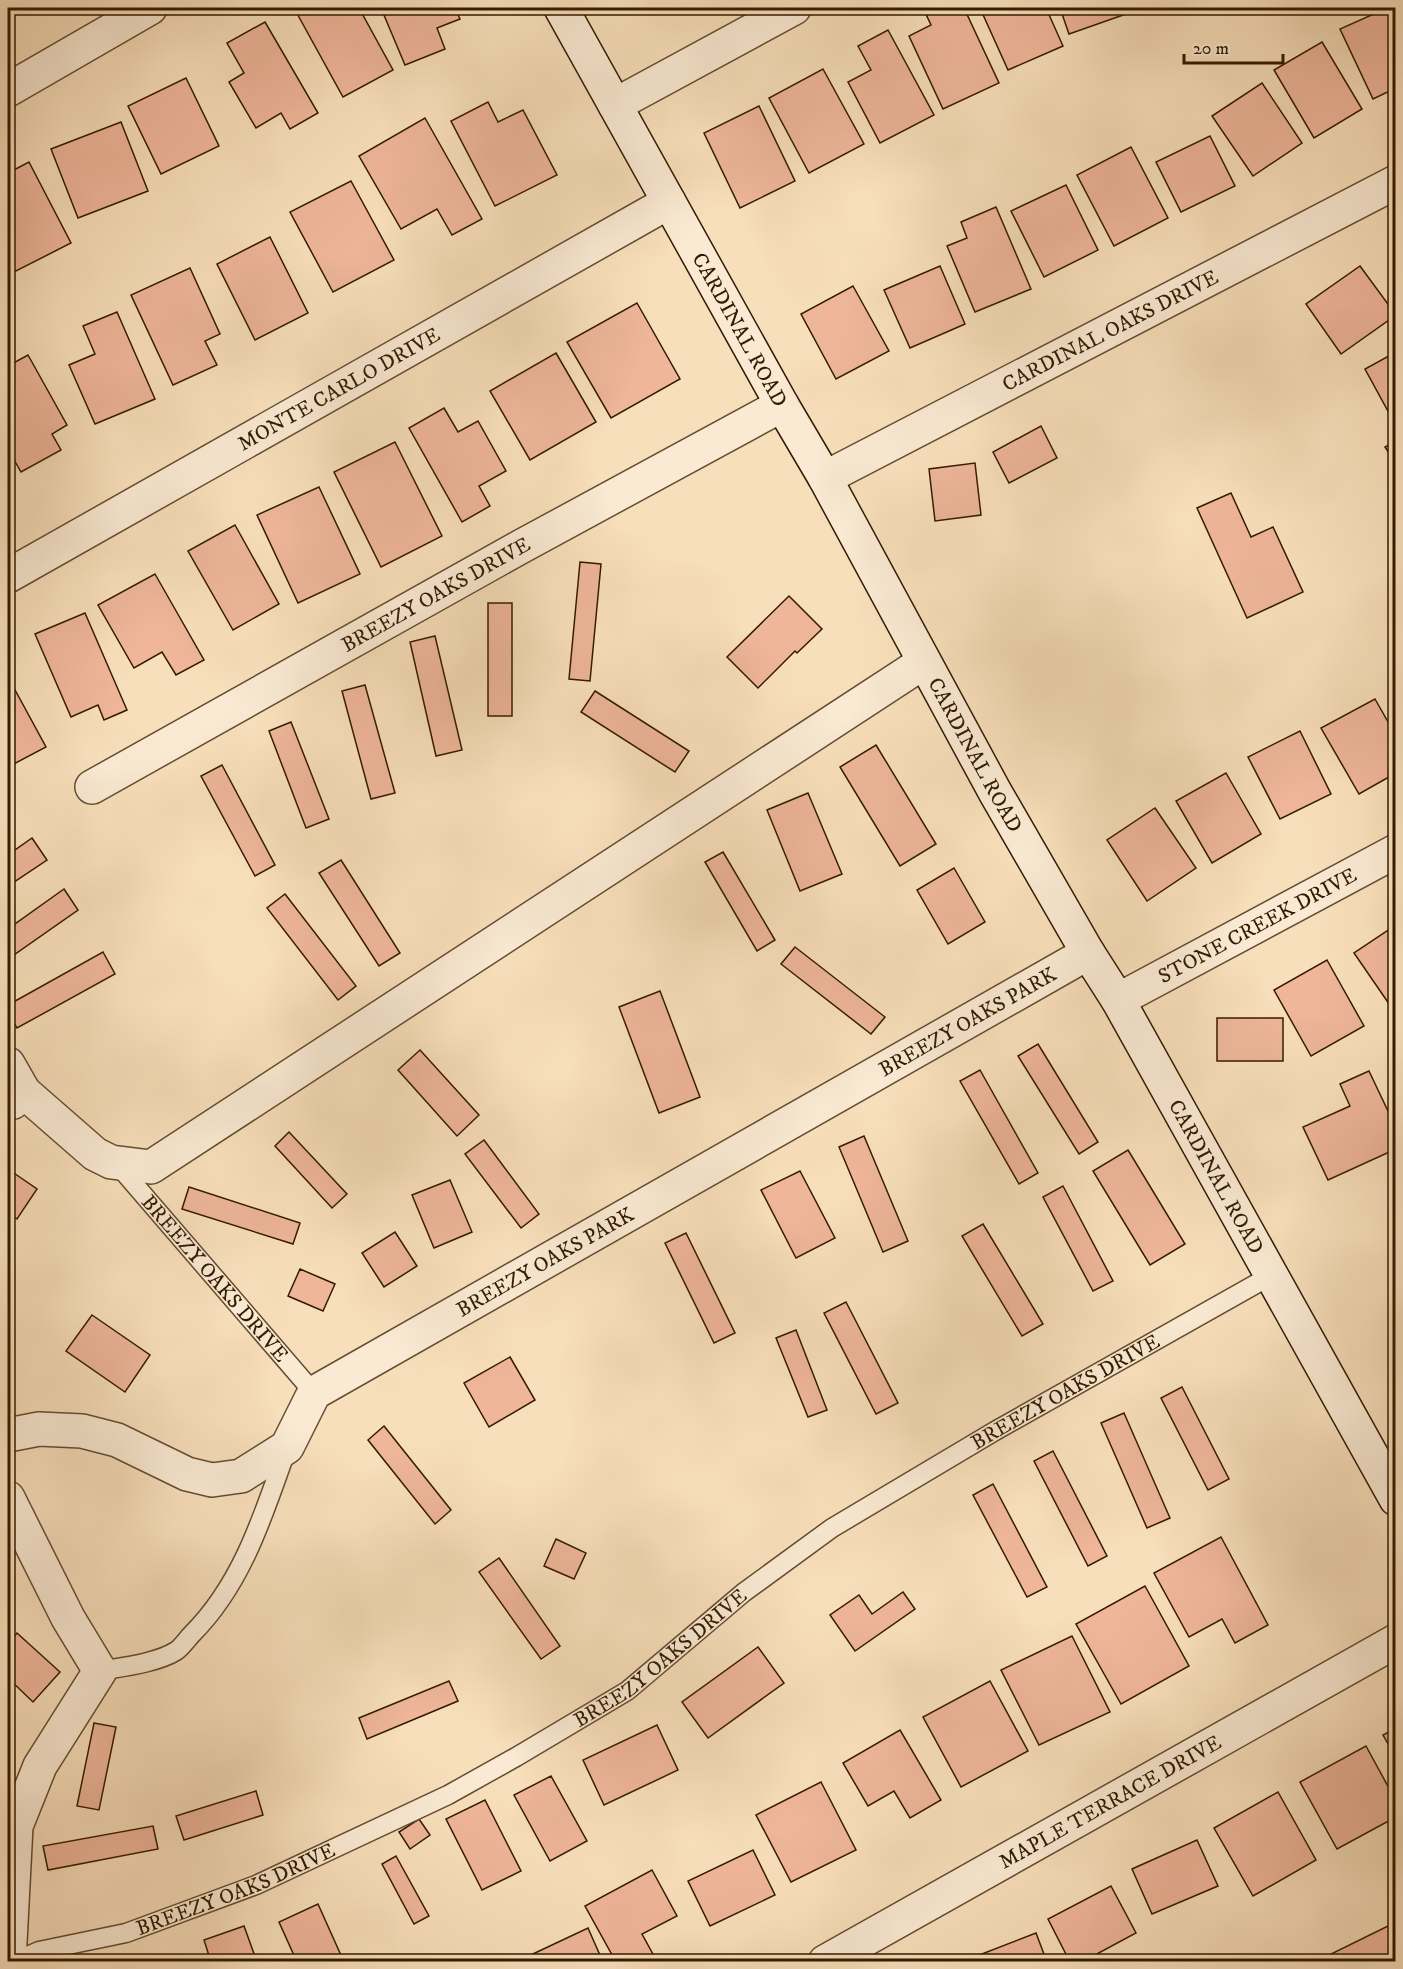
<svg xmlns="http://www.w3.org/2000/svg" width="1403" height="1969" viewBox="0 0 1403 1969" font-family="'IM FELL DW Pica',serif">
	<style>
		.building { fill: #efb69a; stroke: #331b00; stroke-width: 1.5 }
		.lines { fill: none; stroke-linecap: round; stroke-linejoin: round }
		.lane-casing { stroke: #644c2f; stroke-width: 21 }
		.street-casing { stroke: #644c2f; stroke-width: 36 }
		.secondary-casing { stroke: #331b00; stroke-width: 36 }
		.lane { stroke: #faead3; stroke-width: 18 }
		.street { stroke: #faead3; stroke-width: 33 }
		.secondary { stroke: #faead3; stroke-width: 33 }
		.labels { text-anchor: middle; stroke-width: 5; stroke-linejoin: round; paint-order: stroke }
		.street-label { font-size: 21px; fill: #331b00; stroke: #faead3 }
	</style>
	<rect width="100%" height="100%" fill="#f8dfbb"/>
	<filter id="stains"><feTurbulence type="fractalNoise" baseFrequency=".00333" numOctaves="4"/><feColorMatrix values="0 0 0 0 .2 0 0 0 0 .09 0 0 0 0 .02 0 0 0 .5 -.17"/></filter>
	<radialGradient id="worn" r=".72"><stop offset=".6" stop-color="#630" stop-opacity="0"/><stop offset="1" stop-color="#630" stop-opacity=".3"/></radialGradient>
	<!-- building -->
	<g class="building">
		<path d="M294,8H359L393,70L343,97Z"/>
		<path d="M381,8H455L460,19L437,28L445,49L405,65Z"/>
		<path d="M923,8H964L999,83L943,109L909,36L931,25Z"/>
		<path d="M980,8H1046L1063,46L1008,70Z"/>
		<path d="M1060,8H1124L1126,14L1069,34Z"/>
		<path d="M1387,8H1396V88L1373,99L1340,29Z"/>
		<path d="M265,22L318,113L290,129L281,113L256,128L229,82L244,73L227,43Z"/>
		<path d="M888,30L934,115L880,143L848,82L871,70L858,46Z"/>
		<path d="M1322,42L1362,109L1314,138L1274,70Z"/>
		<path d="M823,69L864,144L809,173L769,98Z"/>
		<path d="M186,78L219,146L161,174L128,106Z"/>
		<path d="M1262,83L1302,143L1253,176L1212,116Z"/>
		<path d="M488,102L498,122L523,110L557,175L495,206L451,121Z"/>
		<path d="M759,106L795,181L740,208L704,133Z"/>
		<path d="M425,118L482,219L452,235L437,209L401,229L359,156Z"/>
		<path d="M121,122L148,191L78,218L51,149Z"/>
		<path d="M1210,136L1235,186L1181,212L1156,162Z"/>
		<path d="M1131,147L1168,218L1114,246L1077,175Z"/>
		<path d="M29,162L71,243L10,274L8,269V173Z"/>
		<path d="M351,181L394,260L333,292L290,212Z"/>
		<path d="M1066,185L1098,250L1044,277L1011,211Z"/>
		<path d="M996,207L1031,289L975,312L947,246L967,238L961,222Z"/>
		<path d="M270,237L308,313L255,340L217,264Z"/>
		<path d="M940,266L965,324L910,348L884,290Z"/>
		<path d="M1360,266L1396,315L1341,354L1306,304Z"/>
		<path d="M190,268L220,334L205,341L217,365L173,385L131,295Z"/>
		<path d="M853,286L889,351L836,379L801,314Z"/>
		<path d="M637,303L680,379L611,418L567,342Z"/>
		<path d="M117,312L155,399L95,424L69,365L95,354L83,326Z"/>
		<path d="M1396,352V424H1395L1365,369Z"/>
		<path d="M556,353L596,422L530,460L490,391Z"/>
		<path d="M28,355L67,425L52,434L61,450L21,472L8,449V366Z"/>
		<path d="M444,408L458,432L478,421L506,471L479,486L490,506L462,522L409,428Z"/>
		<path d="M1041,426L1057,458L1009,483L993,452Z"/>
		<path d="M1396,441V464L1385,447Z"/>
		<path d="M395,442L442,536L381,567L334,472Z"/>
		<path d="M975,463L981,515L935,521L929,469Z"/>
		<path d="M319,487L360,574L298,603L257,515Z"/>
		<path d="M1231,493L1251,537L1273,527L1303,592L1247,618L1197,508Z"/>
		<path d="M235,525L279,604L233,630L188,551Z"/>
		<path d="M580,562L601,564L590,681L569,679Z"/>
		<path d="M155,574L204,660L176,675L162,652L134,668L98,605Z"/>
		<path d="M789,596L822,629L797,653L795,651L758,688L727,657Z"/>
		<rect x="488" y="603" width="24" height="113"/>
		<path d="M85,613L127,710L104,720L98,705L71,717L35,634Z"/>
		<path d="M435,636L462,750L436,756L410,642Z"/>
		<path d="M8,677L46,747L8,767Z"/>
		<path d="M365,685L395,793L371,799L342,691Z"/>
		<path d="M595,691L689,751L675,772L581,712Z"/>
		<path d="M1375,699L1396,736V773L1359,794L1321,728Z"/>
		<path d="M291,722L329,819L306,828L269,731Z"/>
		<path d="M1300,731L1331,794L1280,819L1248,757Z"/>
		<path d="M876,745L936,844L900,866L840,767Z"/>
		<path d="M222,765L275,865L255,876L201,776Z"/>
		<path d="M1226,773L1261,834L1212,863L1176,801Z"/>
		<path d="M808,793L842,874L800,891L767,810Z"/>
		<path d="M1155,808L1196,868L1147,901L1107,840Z"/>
		<path d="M32,838L47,860L8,886V855Z"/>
		<path d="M723,852L775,940L757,951L705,862Z"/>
		<path d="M341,860L400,953L379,966L319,873Z"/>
		<path d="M954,868L985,922L948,944L917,890Z"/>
		<path d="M64,889L78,910L8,959V929Z"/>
		<path d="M285,894L356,986L338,1000L267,908Z"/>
		<path d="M1396,925V1014L1354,953Z"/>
		<path d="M795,947L885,1017L871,1034L781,964Z"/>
		<path d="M103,952L115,974L17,1028L8,1012V1005Z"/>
		<path d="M1327,960L1364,1026L1311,1056L1274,990Z"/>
		<path d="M660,991L700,1097L659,1113L619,1007Z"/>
		<rect x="1217" y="1018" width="66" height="43"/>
		<path d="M1038,1044L1098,1142L1079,1154L1018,1056Z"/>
		<path d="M420,1050L479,1115L457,1136L398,1070Z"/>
		<path d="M980,1070L1038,1173L1019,1184L960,1081Z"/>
		<path d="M1369,1071L1396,1128V1149L1328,1180L1303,1127L1350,1106L1340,1084Z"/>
		<path d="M289,1132L347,1194L332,1208L275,1146Z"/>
		<path d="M864,1136L908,1241L883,1252L839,1147Z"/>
		<path d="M484,1140L539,1214L521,1228L465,1154Z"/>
		<path d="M1128,1150L1185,1244L1150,1265L1093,1171Z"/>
		<path d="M8,1169L37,1189L17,1219L8,1212Z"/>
		<path d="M800,1171L835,1238L796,1258L761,1190Z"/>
		<path d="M450,1180L472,1232L434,1248L412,1195Z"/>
		<path d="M1063,1186L1113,1281L1093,1291L1043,1197Z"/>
		<path d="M189,1187L300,1223L293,1244L182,1209Z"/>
		<path d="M983,1224L1043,1324L1022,1336L962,1236Z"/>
		<path d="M395,1232L417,1266L384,1287L362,1253Z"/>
		<path d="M686,1233L735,1333L714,1343L665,1243Z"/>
		<path d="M300,1269L335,1284L323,1311L288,1296Z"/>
		<path d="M846,1302L898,1403L876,1414L824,1313Z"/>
		<path d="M92,1315L150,1355L125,1392L66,1351Z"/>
		<path d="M796,1330L827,1410L808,1417L776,1338Z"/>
		<path d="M510,1357L535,1400L489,1427L464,1383Z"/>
		<path d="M1182,1387L1229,1479L1208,1490L1161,1398Z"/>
		<path d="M1124,1413L1170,1518L1147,1528L1101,1423Z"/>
		<path d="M384,1426L451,1510L435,1524L368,1440Z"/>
		<path d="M1053,1451L1107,1556L1088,1566L1034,1461Z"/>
		<path d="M993,1484L1047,1587L1027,1597L973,1495Z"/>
		<path d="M1221,1537L1268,1625L1235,1643L1222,1619L1189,1637L1154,1573Z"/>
		<path d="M556,1539L586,1553L574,1579L544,1566Z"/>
		<path d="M499,1558L560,1646L541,1659L479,1572Z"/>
		<path d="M1145,1586L1189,1666L1121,1704L1076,1624Z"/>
		<path d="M903,1592L915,1609L855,1651L830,1615L859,1595L872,1614Z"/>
		<path d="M17,1633L60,1672L33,1702L8,1678V1644Z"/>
		<path d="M1072,1636L1110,1712L1039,1745L1001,1670Z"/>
		<path d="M758,1647L784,1683L708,1738L682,1702Z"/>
		<path d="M449,1681L458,1701L367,1739L359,1718Z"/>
		<path d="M990,1681L1028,1751L961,1787L923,1717Z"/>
		<path d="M94,1723L116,1727L99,1810L77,1806Z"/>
		<path d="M657,1725L678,1770L604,1805L583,1760Z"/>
		<path d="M1396,1728V1758L1383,1735Z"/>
		<path d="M900,1730L941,1800L910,1818L894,1791L868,1806L843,1763Z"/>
		<path d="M1366,1746L1396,1801V1817L1337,1849L1300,1782Z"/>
		<path d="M551,1776L587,1841L550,1861L514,1795Z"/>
		<path d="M821,1782L856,1850L791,1882L756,1815Z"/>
		<path d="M256,1791L263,1815L184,1840L176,1816Z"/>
		<path d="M1278,1792L1316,1860L1253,1896L1214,1828Z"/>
		<path d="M485,1800L521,1871L482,1890L446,1819Z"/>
		<path d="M419,1819L430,1835L410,1849L399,1832Z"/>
		<path d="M153,1826L158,1849L48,1870L43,1846Z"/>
		<path d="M1197,1840L1218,1886L1152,1914L1132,1869Z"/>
		<path d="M753,1850L775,1895L710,1926L688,1881Z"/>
		<path d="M396,1856L429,1916L414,1924L382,1864Z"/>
		<path d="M652,1870L677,1916L642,1934L654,1956L644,1962H616L585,1906Z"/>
		<path d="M1111,1886L1136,1933L1082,1962H1070L1048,1919Z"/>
		<path d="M318,1904L344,1962H297L279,1922Z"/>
		<path d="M244,1926L257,1962H211L204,1940Z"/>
		<path d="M1388,1926L1396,1941V1962H1333L1329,1955Z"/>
		<path d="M588,1928L603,1962L518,1961Z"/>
		<path d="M1036,1933L1047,1962H970L969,1959Z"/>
	</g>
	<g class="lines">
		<!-- lane casing -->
		<g class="lane-casing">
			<g id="lane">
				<path id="s1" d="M116,1163L314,1393"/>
				<path d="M100,1671C122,1667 157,1663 176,1651C182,1647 187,1639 192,1634C242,1584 263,1516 286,1451"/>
				<path id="s2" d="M14,1962L39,1951L126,1933L256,1885L448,1795L516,1757L627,1691L743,1593L832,1528L995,1431L1270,1276"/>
			</g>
		</g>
		<!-- street casing -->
		<g class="street-casing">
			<g id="street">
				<path d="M8,90L150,8"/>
				<path d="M615,105L794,8"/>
				<path id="s3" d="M825,478L1396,182"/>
				<path id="s4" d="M8,576L669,202"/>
				<path id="s5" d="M92,787L522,546L782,405"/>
				<path id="s6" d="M1118,1000L1396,851"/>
				<path d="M8,1064L24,1092L13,1102L8,1100"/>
				<path d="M24,1092L95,1154L111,1162L151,1167L924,662"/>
				<path id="s7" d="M8,1435L39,1429L82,1431L117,1440L187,1474L212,1480L241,1476L287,1447L314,1393L1088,953"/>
				<path d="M8,1498L68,1618L100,1671L40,1766L16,1826L9,1962"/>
				<path id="s8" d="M825,1962L1396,1641"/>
			</g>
		</g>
		<!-- secondary casing -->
		<g class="secondary-casing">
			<g id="secondary">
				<path id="s9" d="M561,8L782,405L825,478L995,792L1088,953L1118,1000L1396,1499"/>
			</g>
		</g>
		<!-- lane -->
		<use href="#lane" class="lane"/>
		<!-- street -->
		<use href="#street" class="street"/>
		<!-- secondary -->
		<use href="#secondary" class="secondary"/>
	</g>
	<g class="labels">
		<!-- street labels -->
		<g class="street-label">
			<text dy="7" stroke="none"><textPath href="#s9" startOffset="368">CARDINAL ROAD</textPath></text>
			<text dy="7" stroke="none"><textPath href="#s3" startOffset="321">CARDINAL OAKS DRIVE</textPath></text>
			<text dy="7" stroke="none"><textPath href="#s4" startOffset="380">MONTE CARLO DRIVE</textPath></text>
			<text dy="7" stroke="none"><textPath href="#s5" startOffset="394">BREEZY OAKS DRIVE</textPath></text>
			<text dy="7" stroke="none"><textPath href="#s9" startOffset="854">CARDINAL ROAD</textPath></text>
			<text dy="7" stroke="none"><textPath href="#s6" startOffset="158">STONE CREEK DRIVE</textPath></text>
			<text dy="7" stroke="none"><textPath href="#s7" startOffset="1110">BREEZY OAKS PARK</textPath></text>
			<text dy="7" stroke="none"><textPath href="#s9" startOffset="1340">CARDINAL ROAD</textPath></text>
			<text dy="7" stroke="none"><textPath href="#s7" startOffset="624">BREEZY OAKS PARK</textPath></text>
			<text dy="7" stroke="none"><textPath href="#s1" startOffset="152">BREEZY OAKS DRIVE</textPath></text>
			<text dy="7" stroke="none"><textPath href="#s2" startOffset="1206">BREEZY OAKS DRIVE</textPath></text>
			<text dy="7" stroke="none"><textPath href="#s2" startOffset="720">BREEZY OAKS DRIVE</textPath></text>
			<text dy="7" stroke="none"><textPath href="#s8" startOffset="327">MAPLE TERRACE DRIVE</textPath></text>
			<text dy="7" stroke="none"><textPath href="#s2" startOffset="234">BREEZY OAKS DRIVE</textPath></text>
		</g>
	</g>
	<!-- margin -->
	<rect width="1403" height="1969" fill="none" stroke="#f8dfbb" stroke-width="30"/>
	<rect x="9" y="9" width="1385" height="1951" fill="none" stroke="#331b00" stroke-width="3"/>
	<rect x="15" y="15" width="1373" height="1939" fill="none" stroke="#331b00" stroke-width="1.5"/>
	<!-- scale -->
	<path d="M1184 54v9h99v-9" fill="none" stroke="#331b00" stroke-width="3"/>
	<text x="1193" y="54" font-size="18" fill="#331b00" stroke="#faead3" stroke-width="4.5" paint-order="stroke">20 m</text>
	<rect width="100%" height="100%" filter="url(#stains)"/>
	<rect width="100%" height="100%" fill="url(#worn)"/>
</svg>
